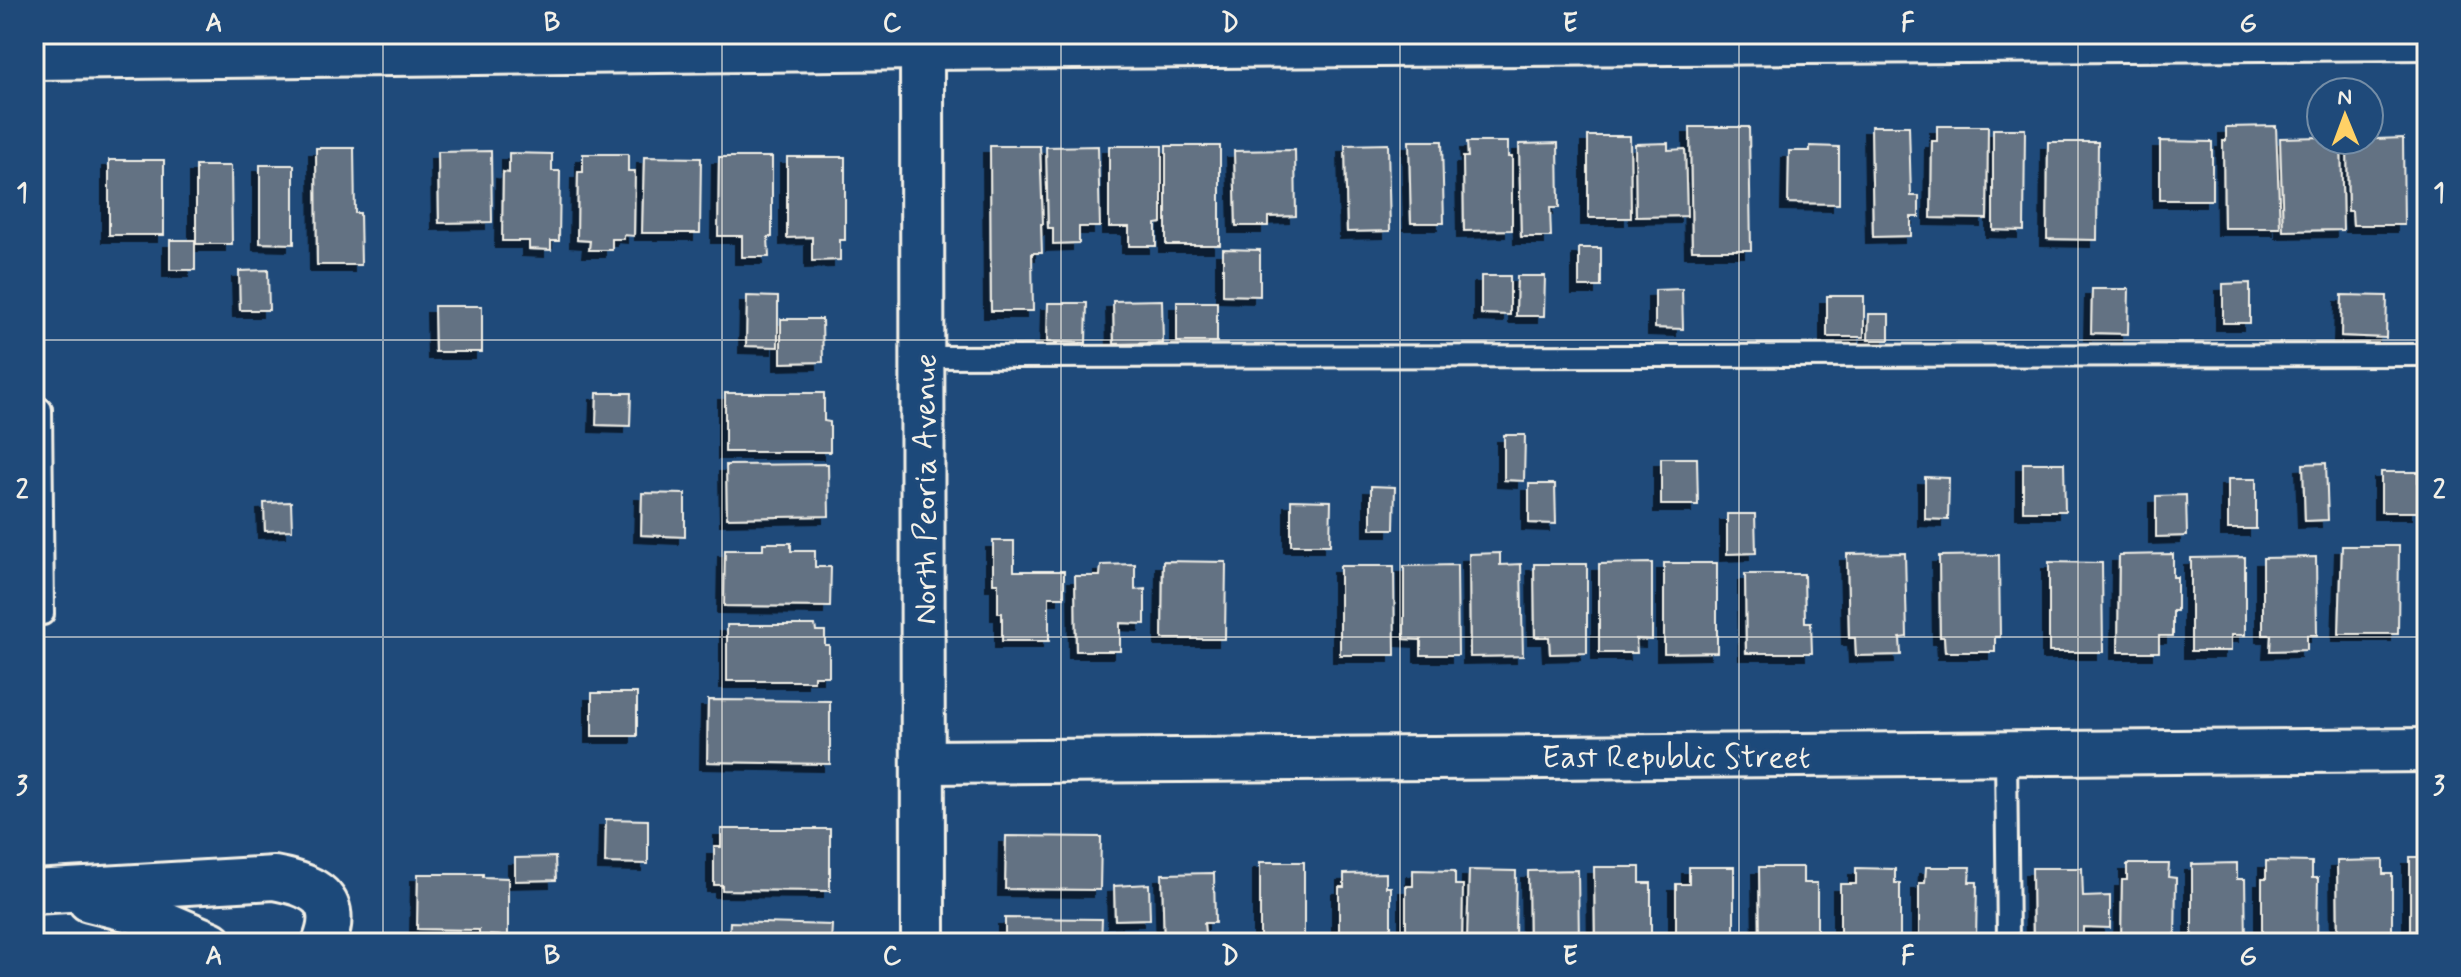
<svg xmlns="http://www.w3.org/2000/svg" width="2461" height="977" viewBox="0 0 2461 977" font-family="Mynerve,sans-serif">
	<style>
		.building { fill: #647283; stroke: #f4f1e8; stroke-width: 2; filter: url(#shadow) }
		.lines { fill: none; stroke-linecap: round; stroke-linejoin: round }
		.lane-casing { stroke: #f4f1e8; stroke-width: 26 }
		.street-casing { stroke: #f4f1e8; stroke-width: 48 }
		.lane { stroke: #1f4a7a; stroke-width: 20 }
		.street { stroke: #1f4a7a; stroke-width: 42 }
		.grid { fill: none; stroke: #f4f1e8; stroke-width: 2; stroke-opacity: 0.55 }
		.labels { text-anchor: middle; stroke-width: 7; stroke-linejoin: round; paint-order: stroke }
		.street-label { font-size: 32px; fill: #f4f1e8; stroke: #1f4a7a }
		.neatline { fill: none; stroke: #f4f1e8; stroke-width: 3 }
		.grid-label { font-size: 26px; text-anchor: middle; font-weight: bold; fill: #f4f1e8 }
	</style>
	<defs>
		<filter id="shadow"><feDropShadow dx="-7" dy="7" stdDeviation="0" flood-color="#0009"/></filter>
	</defs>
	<rect width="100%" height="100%" fill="#1f4a7a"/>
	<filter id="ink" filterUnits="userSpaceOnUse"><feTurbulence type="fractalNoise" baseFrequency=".0125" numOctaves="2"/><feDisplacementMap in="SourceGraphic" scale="16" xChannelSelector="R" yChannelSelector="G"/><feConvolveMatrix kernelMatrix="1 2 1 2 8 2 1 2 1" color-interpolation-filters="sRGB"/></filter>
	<g filter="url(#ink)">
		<!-- building -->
		<g class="building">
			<path d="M1871,126H1909L1911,196H1919V217H1911V236L1873,237Z"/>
			<path d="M1937,126H1988L1987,219L1931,218L1932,141H1937Z"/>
			<path d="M2276,126L2280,228H2224L2223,141H2226V127Z"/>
			<path d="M1690,127H1749L1751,250H1692Z"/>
			<path d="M1993,129H2025L2024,231L1993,230Z"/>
			<path d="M1588,136H1630L1631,218H1588Z"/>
			<path d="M2321,137V140H2341L2343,230L2283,231L2280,138Z"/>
			<path d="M2403,138L2404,225H2353L2352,211H2348L2347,140Z"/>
			<path d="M1409,141H1442L1444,223H1411Z"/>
			<path d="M2160,141L2212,142V200H2160Z"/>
			<path d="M1467,142H1508V157H1512V230L1464,231L1463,157H1468Z"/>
			<path d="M2048,142H2098L2097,240L2047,239Z"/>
			<path d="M1558,143L1559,208H1550L1551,237H1521L1519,144Z"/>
			<path d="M1668,143V150L1685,149L1687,216L1636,217L1635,144Z"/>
			<path d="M1388,144L1390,231L1347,232L1345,145Z"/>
			<path d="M990,146H1040L1043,224H1041L1042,253H1032L1033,311H991Z"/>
			<path d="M1098,146L1100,227H1079V243L1053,244V228H1048L1046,147Z"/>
			<path d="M1109,146H1162V223L1156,224V246H1129V227H1109Z"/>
			<rect x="1166" y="146" width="54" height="99"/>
			<path d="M1810,146L1839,147V204L1788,203L1789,151H1810Z"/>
			<path d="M316,148H354L355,213H360L361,265H317Z"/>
			<path d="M1295,150L1296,216L1268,217V226H1236L1234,151Z"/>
			<path d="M491,151L492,222L439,223L438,152Z"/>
			<path d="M509,153L552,154V171H560L559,241H551V250L529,249V241H502L503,172L509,173Z"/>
			<path d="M583,154H628V171H635L634,236L624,235V239H612V250H589L590,241L577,240L578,172H583Z"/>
			<path d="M644,157L701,158L700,233H642Z"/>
			<path d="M719,157H772V237H768L769,257H742V236H718Z"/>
			<path d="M787,157H845V240H840V260L812,261V237L787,238Z"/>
			<rect x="109" y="160" width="55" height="75"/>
			<path d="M260,165H294V244L260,243Z"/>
			<path d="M196,166H231L232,244H196Z"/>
			<rect x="170" y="240" width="25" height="30"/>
			<rect x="1579" y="248" width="22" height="39"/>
			<path d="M1223,249L1260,250V296L1223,295Z"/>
			<path d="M268,270L269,310H240L239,271Z"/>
			<path d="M1481,276H1510V315L1481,314Z"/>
			<path d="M1517,276H1545L1544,316H1516Z"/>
			<path d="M2250,283V323H2223V284Z"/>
			<path d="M1682,289L1683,329L1655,328V290Z"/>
			<path d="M2092,289H2129L2128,334L2091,333Z"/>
			<path d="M2342,295L2387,296L2386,338L2341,336Z"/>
			<path d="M747,296L778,297V347L746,346Z"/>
			<rect x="1827" y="296" width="37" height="41"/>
			<path d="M1162,300L1163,343L1114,344L1113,301Z"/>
			<rect x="1177" y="302" width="40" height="40"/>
			<path d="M1048,303H1087L1086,343L1047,342Z"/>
			<path d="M434,306H482V352H435Z"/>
			<path d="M1869,314H1889V340H1868Z"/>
			<path d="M781,319H822L823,362L781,363Z"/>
			<path d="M597,393H631L630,426L596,425Z"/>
			<path d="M725,393H824V421L830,422V452H725Z"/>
			<path d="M1504,435H1525L1524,481L1504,480Z"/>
			<path d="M1661,458H1697L1698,505H1661Z"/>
			<path d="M2023,463H2064L2065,511H2023Z"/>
			<path d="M2326,463L2328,520L2305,521L2303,464Z"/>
			<path d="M828,464L829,516L727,518L726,465Z"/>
			<rect x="2381" y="472" width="37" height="40"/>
			<path d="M1925,477L1949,478L1948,520L1925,519Z"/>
			<rect x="2228" y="479" width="28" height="50"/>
			<path d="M1529,484H1555L1556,524L1529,523Z"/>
			<path d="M1371,486L1395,487L1394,529H1371Z"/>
			<path d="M642,493L685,494V537L641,535Z"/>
			<path d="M2186,495L2187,536L2156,537V496Z"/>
			<path d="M1291,500L1331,501L1330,545H1291Z"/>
			<path d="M291,502L292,530L265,531L264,503Z"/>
			<path d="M1727,514H1755L1756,553L1727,554Z"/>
			<path d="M993,541H1014V571H1064V597H1049V641H1002V613H998V583H993Z"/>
			<path d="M763,543H791V551H815V567H831L830,607L724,606L725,550H763Z"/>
			<path d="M2342,546H2399L2398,634H2339Z"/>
			<path d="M1500,553V565L1521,564L1523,656L1470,657L1469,554Z"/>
			<path d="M1905,553L1907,637L1900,638L1901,655L1856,656L1855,638H1849L1847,554Z"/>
			<path d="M2173,554V577H2177V611H2173V636H2159V652H2118L2119,555Z"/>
			<path d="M1999,555L2000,637H1995V652H1945L1944,637H1940L1939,556Z"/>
			<path d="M2245,557V635H2231V651H2191V558Z"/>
			<path d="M2316,557L2317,635H2307V650L2270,651L2271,635H2263V558Z"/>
			<path d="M1163,561L1226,562L1225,639H1162Z"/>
			<path d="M2049,562L2102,563L2103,652H2049Z"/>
			<path d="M1652,563V640L1636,639L1637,653H1599V564Z"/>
			<path d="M1664,563H1717V652L1664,653Z"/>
			<path d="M1135,564V590L1145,589V624L1120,623V651H1076L1075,576H1100L1101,565Z"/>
			<path d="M1534,564H1587V653L1550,654L1549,637H1535Z"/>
			<path d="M1457,565L1458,655H1421V640L1404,639V566Z"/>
			<path d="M1340,566H1394L1395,655H1340Z"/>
			<path d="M1745,574H1804L1805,622H1811L1812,653H1746Z"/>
			<path d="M727,625H815L816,631H825V645H829V676H814V681H727Z"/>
			<rect x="592" y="693" width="45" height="43"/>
			<path d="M708,700L830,701V764L707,762Z"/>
			<path d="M606,819L648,820V864L605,863Z"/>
			<path d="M721,829H830V891L722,890V885H714V847H721Z"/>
			<path d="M1006,836L1101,837L1100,890L1005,889Z"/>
			<path d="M555,857L556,880L515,881V858Z"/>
			<rect x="2410" y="857" width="17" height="86"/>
			<path d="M2383,860V874H2392V943H2338L2337,861Z"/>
			<path d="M2266,861L2312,862V878H2318L2317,943H2262V879H2266Z"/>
			<rect x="1260" y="862" width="44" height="81"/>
			<path d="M2237,863V879H2245L2246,943H2192V864Z"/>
			<path d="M2127,864H2169L2168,877L2176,878L2175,943H2121L2122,880H2127Z"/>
			<path d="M1594,867H1640V883H1651V943H1595Z"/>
			<path d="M1689,867H1734V943H1676V884H1689Z"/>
			<path d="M1759,867H1803V883H1817V943H1760Z"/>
			<path d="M1926,867H1970L1969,882H1977L1976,943H1919V883H1925Z"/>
			<path d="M1856,868L1895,869V883H1900V943H1840V884H1856Z"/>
			<path d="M2032,868H2082L2083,897L2110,896V928L2083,927V943H2033Z"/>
			<path d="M1413,870L1455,871V885H1463L1462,943H1406V886H1413Z"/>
			<path d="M1469,870L1516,871L1515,943H1467Z"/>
			<path d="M1578,870L1579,943H1529L1528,871Z"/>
			<path d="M1214,873L1215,923H1204L1205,934L1192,935V943H1164L1162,874Z"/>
			<path d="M1386,873V887H1391V943H1339V887H1344V874Z"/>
			<path d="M418,874H483V877L508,878V936L479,935V930L417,929Z"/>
			<path d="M1149,884L1150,919L1115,920L1114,886Z"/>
			<path d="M1005,918L1102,919L1101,943H1005Z"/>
			<path d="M730,922L832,925L831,943H729Z"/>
		</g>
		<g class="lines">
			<!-- lane casing -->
			<g class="lane-casing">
				<g id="lane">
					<path d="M923,357L2427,355"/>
					<path d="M34,409H41L43,614"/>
					<path d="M2006,753L2008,943"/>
				</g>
			</g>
			<!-- street casing -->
			<g class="street-casing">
				<g id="street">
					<path d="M922,34L923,943"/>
					<path d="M34,58L922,48L2427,38"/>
					<path d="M925,762L2427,750"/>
					<path d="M34,892L274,878C313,885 342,898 324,943"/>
					<path d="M89,900L141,913L211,943"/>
				</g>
			</g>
			<!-- lane -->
			<use href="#lane" class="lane"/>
			<!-- street -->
			<use href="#street" class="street"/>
		</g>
	</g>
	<!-- grid -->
	<path class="grid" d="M383,34V943M722,34V943M1061,34V943M1400,34V943M1739,34V943M2078,34V943M34,340H2427M34,637H2427"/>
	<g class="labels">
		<!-- street labels -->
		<g class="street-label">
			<text transform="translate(924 489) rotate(-90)" y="11">North Peoria Avenue</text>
			<text x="1676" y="767">East Republic Street</text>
		</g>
	</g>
	<!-- margin -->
	<rect width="2461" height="977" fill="none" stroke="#1f4a7a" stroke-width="88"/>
	<!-- north arrow -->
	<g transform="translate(2345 116) rotate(359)"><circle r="38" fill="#1f4a7a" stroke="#748da6" stroke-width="2"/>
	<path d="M0-6L14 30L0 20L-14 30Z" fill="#ffd166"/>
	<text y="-12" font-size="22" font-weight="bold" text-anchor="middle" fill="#f4f1e8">N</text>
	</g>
	<rect x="44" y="44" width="2373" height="889" class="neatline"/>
	<g class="grid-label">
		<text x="214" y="31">A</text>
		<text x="552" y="31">B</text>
		<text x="892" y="31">C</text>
		<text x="1230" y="31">D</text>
		<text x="1570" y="31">E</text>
		<text x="1908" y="31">F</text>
		<text x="2248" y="31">G</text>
		<text x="22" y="201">1</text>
		<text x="2439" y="201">1</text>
		<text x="22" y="498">2</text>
		<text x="2439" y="498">2</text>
		<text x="22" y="794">3</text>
		<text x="2439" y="794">3</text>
		<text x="214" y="964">A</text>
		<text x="552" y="964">B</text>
		<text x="892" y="964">C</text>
		<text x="1230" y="964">D</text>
		<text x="1570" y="964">E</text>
		<text x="1908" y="964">F</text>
		<text x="2248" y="964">G</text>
	</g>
</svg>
